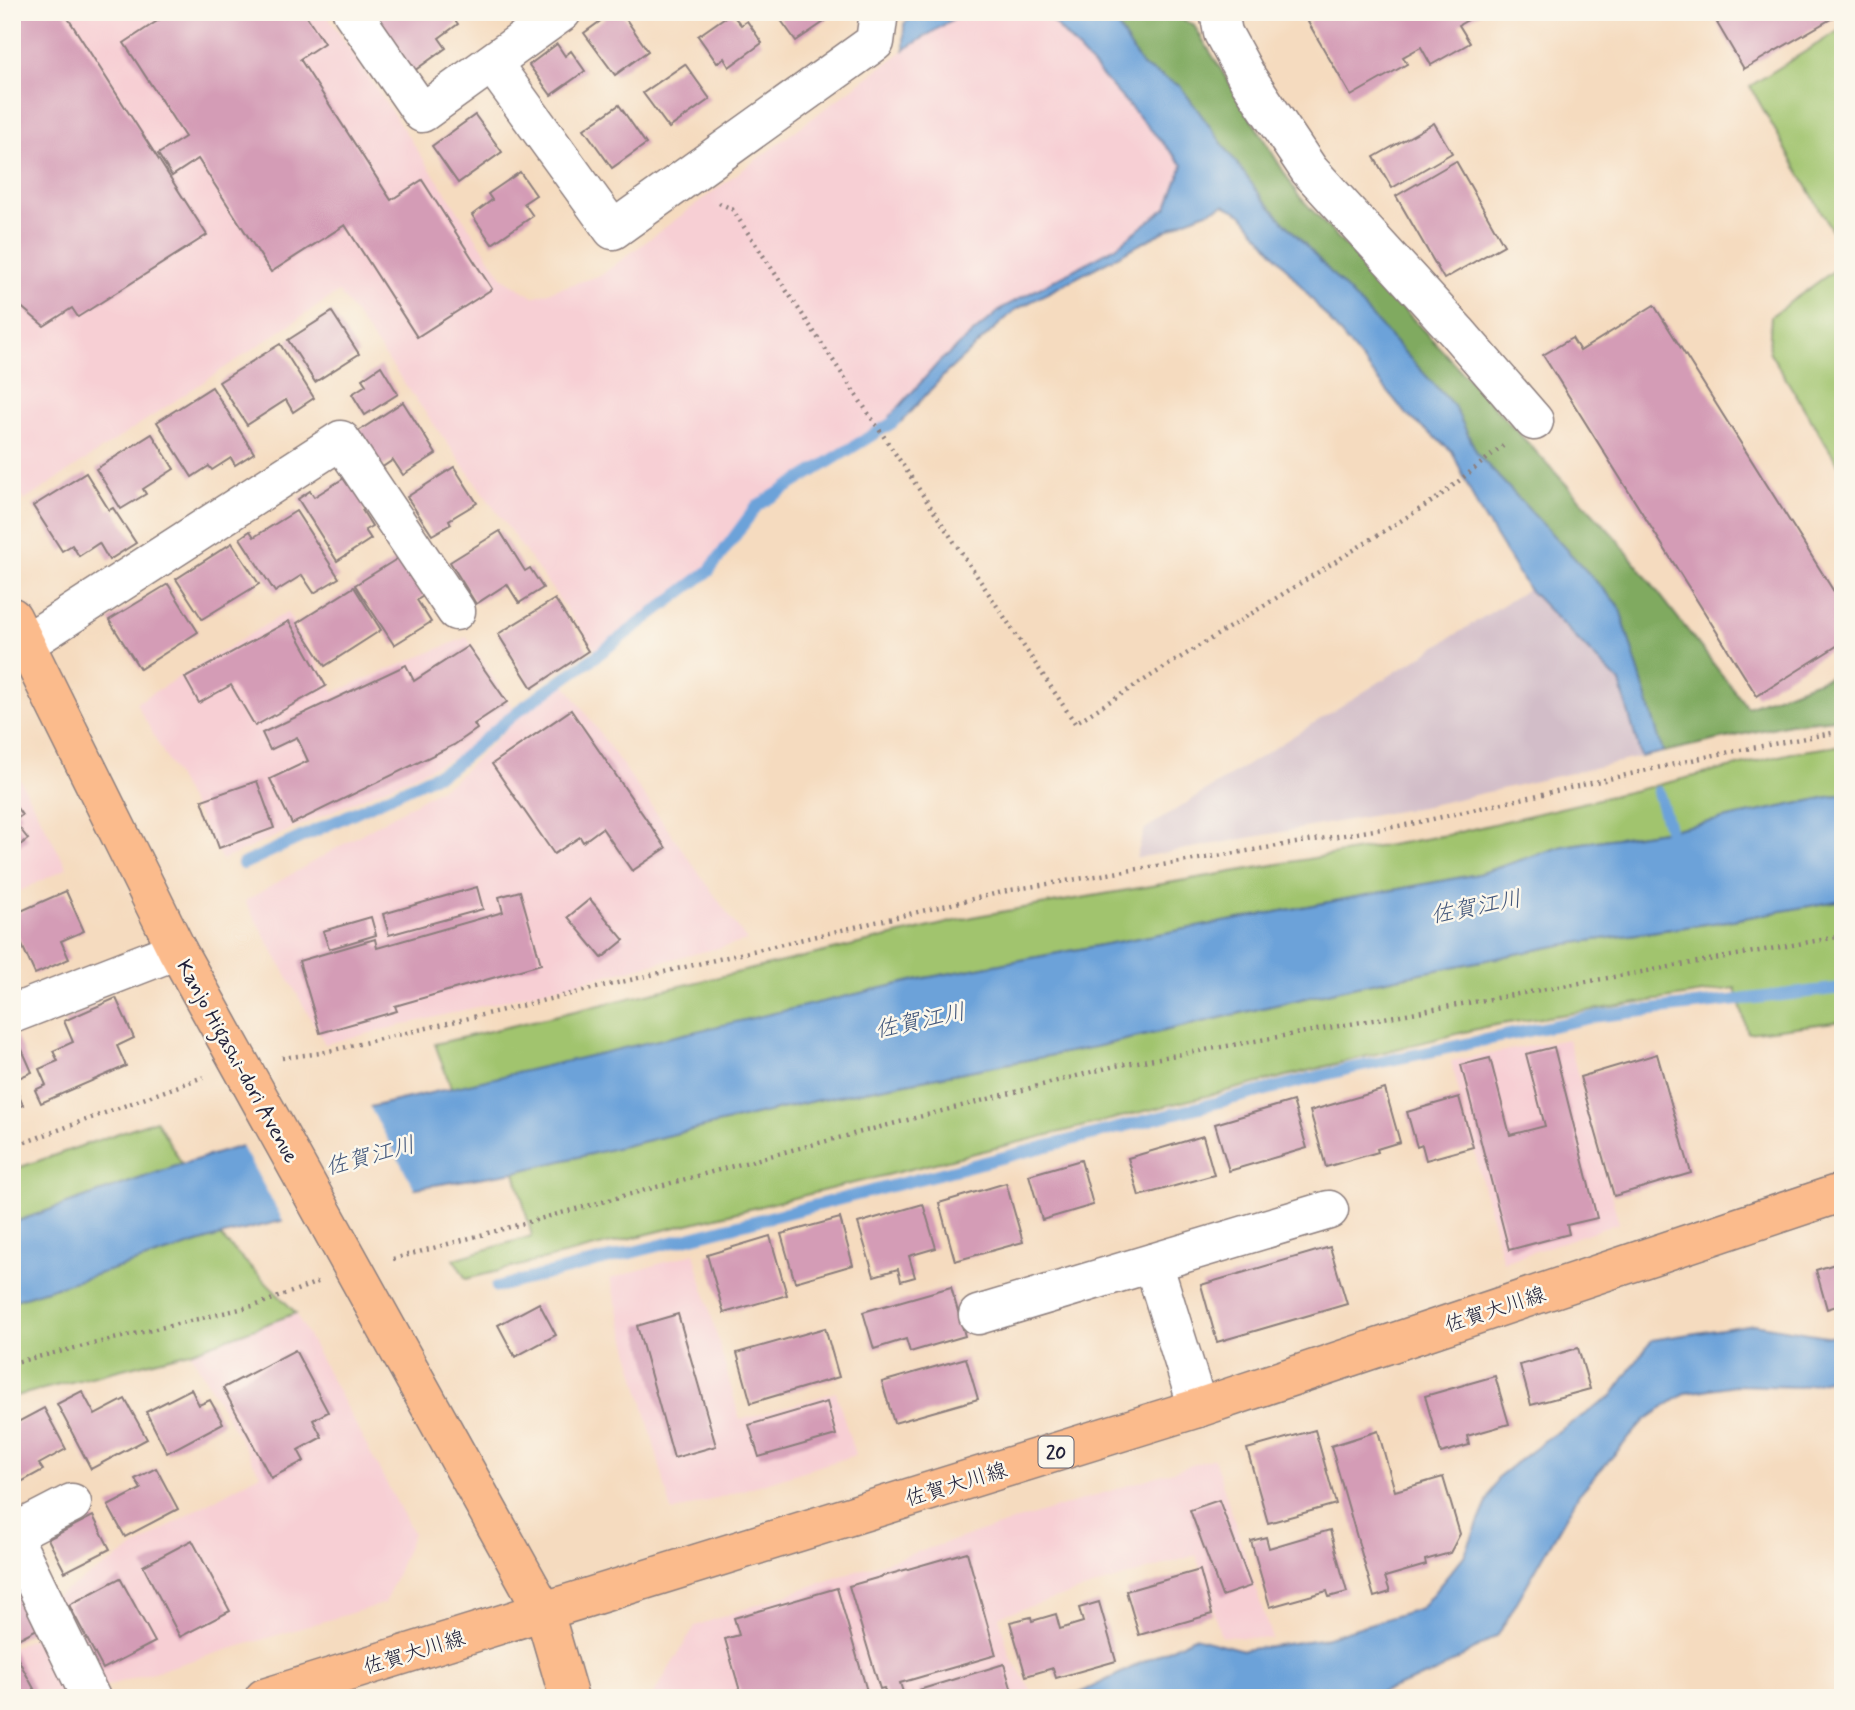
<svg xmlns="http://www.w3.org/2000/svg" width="1855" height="1710" viewBox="0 0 1855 1710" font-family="Mynerve,'Klee One',sans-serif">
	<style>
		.built { fill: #f7cfd4 }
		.industrial { fill: #d2bdc8 }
		.green { fill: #a1c46e; stroke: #627354; stroke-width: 2 }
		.forest { fill: #80aa61; stroke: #51664e; stroke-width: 2 }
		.water { fill: #6ca2d9; stroke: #47628a; stroke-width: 2 }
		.pier { fill: #f5dbbf }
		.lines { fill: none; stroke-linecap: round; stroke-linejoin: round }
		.stream { stroke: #6ca2d9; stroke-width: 12 }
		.building { fill: #d49cb6 }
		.minor-casing { stroke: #8c7e7d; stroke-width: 41 }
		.major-casing { stroke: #8c7e7d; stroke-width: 41 }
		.path { stroke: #8c7e7d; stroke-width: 4.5; stroke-dasharray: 2 5; stroke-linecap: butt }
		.minor { stroke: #fff; stroke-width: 38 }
		.major { stroke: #fbbb8c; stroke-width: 38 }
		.labels { text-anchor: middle; stroke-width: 5; stroke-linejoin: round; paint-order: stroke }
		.shield { fill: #fbf7ec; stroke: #636270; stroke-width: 2 }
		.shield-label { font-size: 19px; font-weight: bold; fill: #22223b }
		.street-label { font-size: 21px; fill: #22223b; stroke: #fbf7ec }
		.water-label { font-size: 23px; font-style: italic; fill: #40557a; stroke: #fbf7ec }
	</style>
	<rect width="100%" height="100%" fill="#fbf7ec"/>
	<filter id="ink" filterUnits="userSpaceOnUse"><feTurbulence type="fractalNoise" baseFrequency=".0143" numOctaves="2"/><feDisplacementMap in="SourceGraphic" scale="14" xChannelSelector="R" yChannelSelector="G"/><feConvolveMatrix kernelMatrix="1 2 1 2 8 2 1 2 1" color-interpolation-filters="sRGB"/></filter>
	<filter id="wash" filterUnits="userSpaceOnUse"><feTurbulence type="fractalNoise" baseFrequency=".00686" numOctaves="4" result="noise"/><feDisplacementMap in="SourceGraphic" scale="28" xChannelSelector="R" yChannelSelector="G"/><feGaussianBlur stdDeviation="1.57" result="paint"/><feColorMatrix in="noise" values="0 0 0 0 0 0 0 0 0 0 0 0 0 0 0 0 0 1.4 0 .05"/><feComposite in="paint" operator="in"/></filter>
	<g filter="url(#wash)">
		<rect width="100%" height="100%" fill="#f5dbbf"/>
		<!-- built -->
		<g class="built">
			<path d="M12,12H325L503,278L533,297L601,275L904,50L964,12H1044L1183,165L1167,207L1116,247L1004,307L939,362L890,417L753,502L704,569L597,652L339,292L24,501L12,478Z"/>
			<path d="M287,612L335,692L467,637L514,710L456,757L222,860L136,703Z"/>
			<path d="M565,684L747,941L325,1044L245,901L453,781L518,718Z"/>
			<path d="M12,765L67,868L12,895Z"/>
			<path d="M1568,1039L1619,1223L1503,1262L1451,1061Z"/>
			<path d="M694,1253L740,1420L836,1392L855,1455L672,1512L610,1279Z"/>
			<path d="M296,1313L413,1533L385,1603L66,1698H12V1647L57,1628L45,1603L194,1511L260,1474L190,1352Z"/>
			<path d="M1214,1458L1272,1639L1221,1636L1196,1555L999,1616L1010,1656L1036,1698H654L653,1695L695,1626L838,1577Z"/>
		</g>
		<!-- industrial -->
		<path class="industrial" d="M1528,589L1620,683L1641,757L1426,806L1136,858L1145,829Z"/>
		<!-- green -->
		<g class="green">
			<path d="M1843,28V472L1769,351L1771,316L1836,269L1838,241L1750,86Z"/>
			<path d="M1843,745V794L1670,830L1563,846L1478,874L925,978L452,1090L435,1044L977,916L1447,835L1796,752Z"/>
			<path d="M1843,900V1021L1748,1033L1735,988L1489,1026L466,1279L454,1259L532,1236L515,1172L818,1100L1095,1047L1357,986L1561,945L1727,921Z"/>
			<path d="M156,1120L182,1164L12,1223V1170Z"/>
			<path d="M220,1236L296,1313L190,1352L12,1397V1301Z"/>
		</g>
		<!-- forest -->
		<path class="forest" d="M1109,12H1162L1193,24L1298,195L1615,537L1747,707L1829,677L1843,675V718L1790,724L1663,752L1619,606L1478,455L1454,406L1263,199L1180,86L1142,66Z"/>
		<!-- water -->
		<g class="water">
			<path d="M915,12H964L904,50V24Z"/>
			<path d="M1044,12H1109L1142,66L1180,86L1263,199L1454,406L1478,455L1619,606L1663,752L1641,757L1620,683L1528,589L1478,508L1452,451L1407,415L1242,214L1224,205L1184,221L1015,310L945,374L902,421L893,427L890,417L939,362L1004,307L1116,247L1167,207L1183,165Z"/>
			<path d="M1843,794V900L1727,921L1561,945L1357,986L1095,1047L818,1100L515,1172L416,1188L220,1236L12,1301V1223L182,1164L370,1107L925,978L1478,874L1563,846L1670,830Z"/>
			<path d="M1754,1324L1826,1336H1843V1376L1800,1387L1735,1385L1686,1393L1645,1420L1579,1494L1498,1635L1435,1673L1365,1698H1070L1194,1637L1243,1650L1321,1639L1421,1608L1464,1556L1498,1477L1545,1440L1611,1397L1652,1340Z"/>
		</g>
		<!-- pier -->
		<path class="pier" d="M368,1104L416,1191L285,1224L240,1143Z"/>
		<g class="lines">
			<!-- stream -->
			<g class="stream">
				<path d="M1658,792L1674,845"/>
				<path d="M243,864L451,768L518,711L595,657L709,571L757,506L892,423L902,412"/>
				<path d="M497,1287L1348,1069L1599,1016L1843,988"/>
			</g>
		</g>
		<g id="blocks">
			<!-- building -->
			<g class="building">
				<path d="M12,12H64L207,235L78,317L72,308L44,326L12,299Z"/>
				<path d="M171,12H304L324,43L300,59L391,200L422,180L492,289L417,337L345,225L271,272L198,159L172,176L158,154L185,137L124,43Z"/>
				<path d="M368,12H449L458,24L439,38L446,48L411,73Z"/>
				<path d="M613,12H621L648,51L615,75L584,33Z"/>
				<path d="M775,12H821L827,20L796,41Z"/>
				<path d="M1324,12H1482L1459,25L1470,43L1431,65L1421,47L1403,57L1407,64L1351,96L1308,22Z"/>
				<path d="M1737,12H1843L1744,69L1717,23Z"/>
				<path d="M731,13L741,25L747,21L762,43L729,67L724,58L717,63L698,36Z"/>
				<path d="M557,44L565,56L571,51L585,71L551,95L529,65Z"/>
				<path d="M685,64L710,99L669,128L643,93Z"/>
				<path d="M619,105L646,144L612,168L584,129Z"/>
				<path d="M475,115L502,152L458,183L432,146Z"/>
				<path d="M1434,123L1452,153L1392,188L1374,157Z"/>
				<path d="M1456,161L1504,245L1444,279L1396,196Z"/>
				<path d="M520,172L536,195L524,203L533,216L492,244L472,215L492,200L488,194Z"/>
				<path d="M1654,305L1843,606V642L1757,696L1543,355L1572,338L1580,351Z"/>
				<path d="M332,312L359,354L315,382L288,340Z"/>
				<path d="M280,344L314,398L293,412L286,400L247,425L219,382Z"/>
				<path d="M381,366L398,394L365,415L352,394L366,385L362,379Z"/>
				<path d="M212,387L254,453L235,465L231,458L212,470L209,466L192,477L157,422Z"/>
				<path d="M403,402L436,454L403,475L393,460L381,468L357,432Z"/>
				<path d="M152,434L174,469L143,489L146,494L121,509L96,469Z"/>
				<path d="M454,467L477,503L449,520L451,524L432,535L407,497Z"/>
				<path d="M86,473L109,510L113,508L136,543L109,560L99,543L79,556L72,545L62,551L33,506Z"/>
				<path d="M349,475L368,507L362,510L372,526L365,530L371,539L337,561L298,499L310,491L314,497Z"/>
				<path d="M296,511L339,578L314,593L302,575L275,592L240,538L250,531L254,537Z"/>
				<path d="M500,531L525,571L530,568L543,588L519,603L507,584L476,604L450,562Z"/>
				<path d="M232,543L259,584L202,619L176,579Z"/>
				<path d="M400,557L425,595L417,600L431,622L394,645L355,585Z"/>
				<path d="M168,584L198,632L140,669L109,620Z"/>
				<path d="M354,587L381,630L325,666L297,623Z"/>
				<path d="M555,599L588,651L532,688L498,634Z"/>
				<path d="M289,621L326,686L255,726L231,685L199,703L185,678Z"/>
				<path d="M468,646L507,702L474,724L477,729L454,745L292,824L270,779L308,761L297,737L270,750L262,733L406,665L414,681Z"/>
				<path d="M571,710L666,848L632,871L602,828L583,842L580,837L554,854L492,764Z"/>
				<path d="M257,781L274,828L219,848L202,800Z"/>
				<path d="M12,801L22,815L14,821L28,839L12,851Z"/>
				<path d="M477,887L483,909L389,935L383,914Z"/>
				<path d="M66,891L84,931L61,941L69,959L35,974L12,923V915Z"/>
				<path d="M520,891L541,964L395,1006L397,1011L320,1033L299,961L375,939L377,948L503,912L499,897Z"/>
				<path d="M590,899L624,940L602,958L568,917Z"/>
				<path d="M371,917L376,935L329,949L323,931Z"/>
				<path d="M116,998L134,1038L117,1046L126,1066L41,1103L35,1090L46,1085L39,1069L58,1061L53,1051L73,1042L64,1021Z"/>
				<path d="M16,1036L32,1072L12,1081V1038Z"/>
				<path d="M1554,1047L1597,1218L1567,1225L1569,1234L1509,1250L1461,1065L1490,1058L1510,1135L1545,1126L1526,1054Z"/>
				<path d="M1657,1054L1691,1173L1614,1196L1580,1077Z"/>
				<path d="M12,1081L23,1105L12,1110Z"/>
				<path d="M1385,1089L1400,1142L1377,1149L1378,1152L1326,1167L1310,1111Z"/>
				<path d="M1459,1097L1473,1147L1426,1160L1422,1145L1417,1147L1407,1112Z"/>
				<path d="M1293,1101L1307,1148L1229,1171L1215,1124Z"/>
				<path d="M1203,1136L1214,1175L1139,1196L1128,1158Z"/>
				<path d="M1081,1160L1093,1205L1042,1220L1029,1175Z"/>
				<path d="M1006,1183L1023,1242L955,1261L939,1203Z"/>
				<path d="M923,1204L936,1248L909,1256L915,1277L901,1281L898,1269L874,1276L858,1223Z"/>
				<path d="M840,1218L853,1265L795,1282L781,1234Z"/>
				<path d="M770,1236L787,1295L724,1313L707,1255Z"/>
				<path d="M1330,1247L1347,1304L1217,1342L1201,1285Z"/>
				<path d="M1841,1262L1843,1304L1827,1309L1816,1270Z"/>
				<path d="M951,1287L965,1336L910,1352L906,1339L874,1349L863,1312Z"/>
				<path d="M539,1303L556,1335L515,1357L498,1325Z"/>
				<path d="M678,1314L716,1446L674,1458L637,1326Z"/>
				<path d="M825,1328L839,1377L751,1403L737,1353Z"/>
				<path d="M1578,1348L1590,1389L1531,1405L1520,1365Z"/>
				<path d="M295,1350L328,1412L313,1420L322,1437L298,1450L304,1461L271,1478L223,1388Z"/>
				<path d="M966,1358L978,1399L894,1423L882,1382Z"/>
				<path d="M1495,1376L1509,1424L1467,1436L1469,1445L1441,1453L1425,1396Z"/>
				<path d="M191,1389L199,1405L210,1400L223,1423L167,1453L146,1412Z"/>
				<path d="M82,1391L95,1415L125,1399L147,1439L91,1469L57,1404Z"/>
				<path d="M827,1402L836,1435L759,1457L749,1425Z"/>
				<path d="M44,1408L66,1449L39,1464L43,1470L12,1487V1425Z"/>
				<path d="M1315,1430L1336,1504L1268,1523L1247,1449Z"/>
				<path d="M1378,1431L1395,1491L1443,1477L1460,1534L1450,1553L1425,1560L1426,1565L1385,1577L1390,1592L1374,1597L1331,1446Z"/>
				<path d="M156,1468L178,1509L125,1537L108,1506L141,1489L135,1479Z"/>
				<path d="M1219,1500L1251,1586L1222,1596L1190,1510Z"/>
				<path d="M93,1516L110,1549L65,1572L48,1539Z"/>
				<path d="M1330,1530L1347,1592L1329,1597L1327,1591L1270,1607L1251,1541L1266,1537L1269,1548Z"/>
				<path d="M192,1540L230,1611L180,1637L143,1566Z"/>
				<path d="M967,1552L996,1655L900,1683L905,1698H887L884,1688L880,1689L849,1586Z"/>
				<path d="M1200,1570L1212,1614L1139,1635L1126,1591Z"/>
				<path d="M120,1578L155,1642L103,1669L69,1605Z"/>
				<path d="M837,1588L869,1698H742L725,1639L739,1635L734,1618Z"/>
				<path d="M21,1591L41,1627L12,1642V1595Z"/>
				<path d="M1099,1602L1116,1661L1056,1678L1053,1668L1026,1676L1010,1622L1031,1617L1032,1621L1056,1614L1060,1629L1083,1622L1079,1608Z"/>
				<path d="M12,1648L39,1698H12Z"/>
				<path d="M1004,1664L1014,1698H921L919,1690Z"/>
			</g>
		</g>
	</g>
	<g filter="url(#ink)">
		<use href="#blocks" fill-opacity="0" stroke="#8c7e7d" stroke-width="2"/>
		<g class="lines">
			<!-- minor casing -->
			<g class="minor-casing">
				<g id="minor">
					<path d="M352,12L422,113L562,12"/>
					<path d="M1219,12L1223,33L1248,79L1309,170L1457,332L1534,421"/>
					<path d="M492,63L613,230L875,42L879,12"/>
					<path d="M25,644L341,440L456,611"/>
					<path d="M12,1014L177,950"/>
					<path d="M1153,1263L1198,1408"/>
					<path d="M978,1315L1329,1210"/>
					<path d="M12,1534L72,1503"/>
					<path d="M12,1535L91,1698"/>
				</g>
			</g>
			<!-- major casing -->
			<g class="major-casing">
				<g id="major">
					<path d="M12,617L177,950L544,1612L569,1698"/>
					<path d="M264,1698L1198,1408L1843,1192"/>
				</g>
			</g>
			<!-- path -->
			<g class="path">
				<path d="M719,203L732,209L1075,723L1436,499L1503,446"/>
				<path d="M282,1058L321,1053L1011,890L1411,824L1714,755L1843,731"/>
				<path d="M12,1147L203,1077"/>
				<path d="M393,1259L792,1150L1115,1066L1843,936"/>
				<path d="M12,1363L257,1305L318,1282"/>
			</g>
			<!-- minor -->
			<use href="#minor" class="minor"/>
			<!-- major -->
			<use href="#major" class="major"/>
		</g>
	</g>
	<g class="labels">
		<!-- shield labels -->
		<rect class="shield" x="1038.5" y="1436.5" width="35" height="31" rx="5"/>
		<g class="shield-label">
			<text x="1056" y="1459">20</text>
		</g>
		<!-- street labels -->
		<g class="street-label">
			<text transform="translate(238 1061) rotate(61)" y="7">Kanjo Higashi-dori Avenue</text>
			<text transform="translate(1495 1309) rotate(-18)" y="7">佐賀大川線</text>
			<text transform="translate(956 1484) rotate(-17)" y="7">佐賀大川線</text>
			<text transform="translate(414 1652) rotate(-17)" y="7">佐賀大川線</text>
		</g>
		<!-- water labels -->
		<g class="water-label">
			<text transform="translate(1476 906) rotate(-11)" y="8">佐賀江川</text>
			<text transform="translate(920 1020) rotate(-12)" y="8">佐賀江川</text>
			<text transform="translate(370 1155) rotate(-15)" y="8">佐賀江川</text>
		</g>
	</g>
	<!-- margin -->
	<rect width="1855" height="1710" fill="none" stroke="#fbf7ec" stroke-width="42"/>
</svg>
